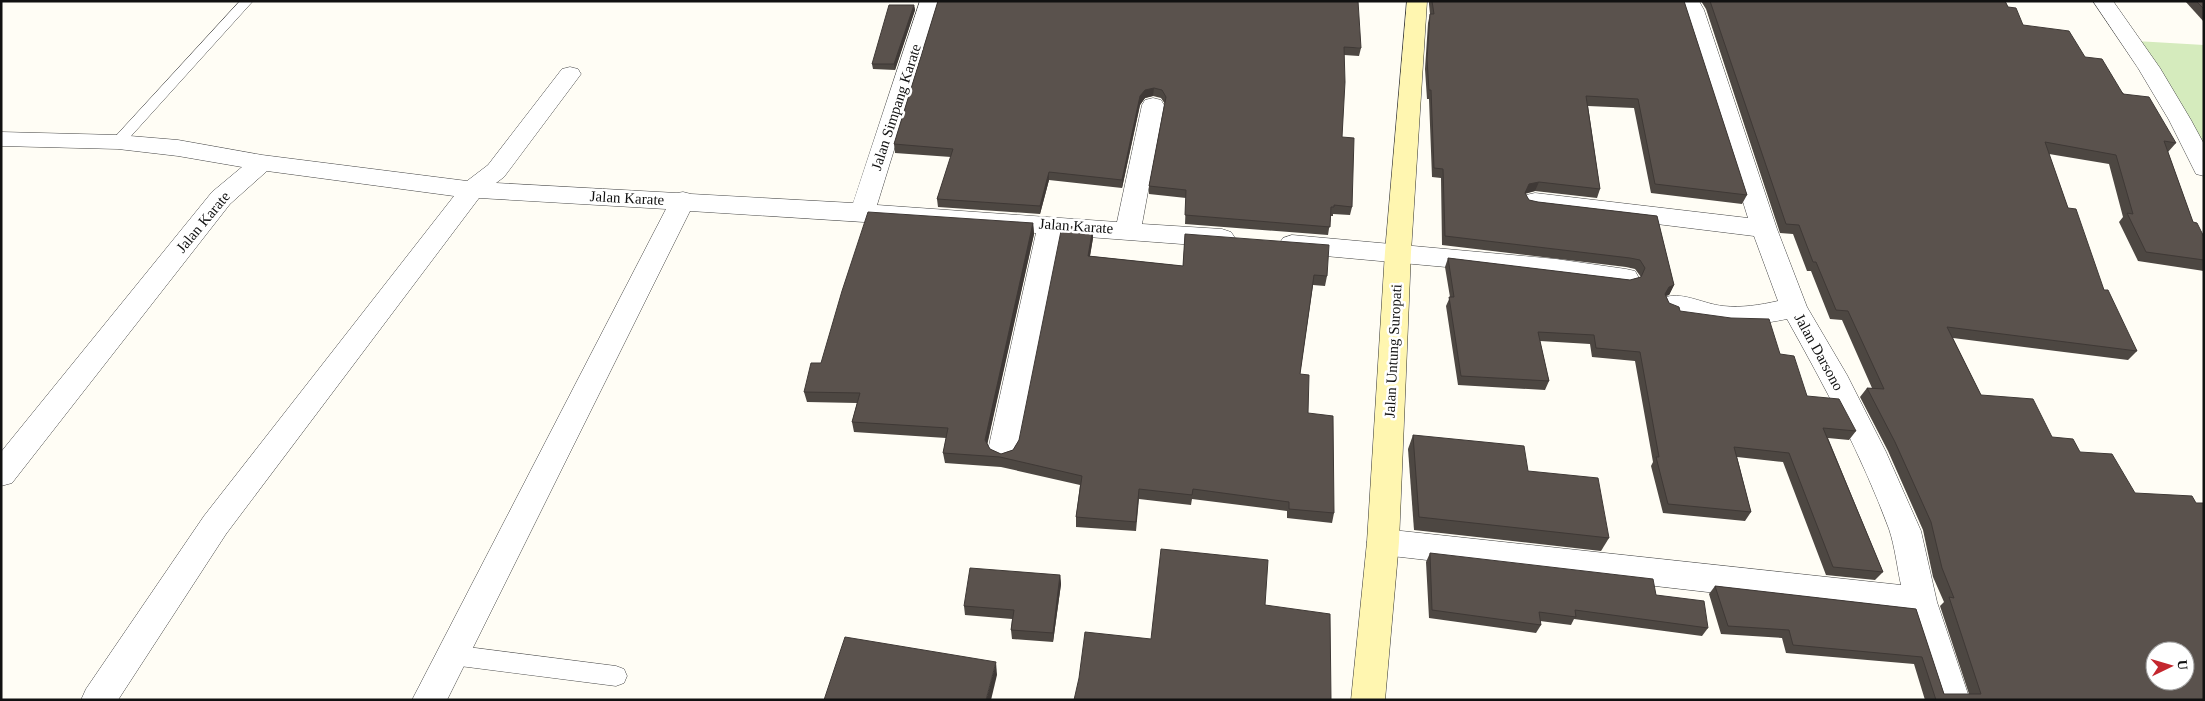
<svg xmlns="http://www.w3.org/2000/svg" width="2205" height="701" viewBox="0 0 2205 701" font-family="'Times New Roman',serif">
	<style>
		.green { fill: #d5ebbd }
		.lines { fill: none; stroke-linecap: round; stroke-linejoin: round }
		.lane-casing { stroke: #444; stroke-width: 1 }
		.street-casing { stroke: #444; stroke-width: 1 }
		.secondary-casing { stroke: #333; stroke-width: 1 }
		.lane { fill: #fff; fill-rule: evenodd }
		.street { fill: #fff; fill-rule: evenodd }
		.secondary { fill: #fff6b0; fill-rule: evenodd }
		.wall { fill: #4d4742 }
		.shaded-wall { fill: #3f3936 }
		.building { fill: #5a524d; stroke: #3f3936; fill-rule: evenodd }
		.labels { text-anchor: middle; stroke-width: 5; stroke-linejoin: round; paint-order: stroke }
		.street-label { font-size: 15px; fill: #111; stroke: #fff }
	</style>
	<rect width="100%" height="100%" fill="#fffdf5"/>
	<!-- green -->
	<path class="green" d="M2136,41L2204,45V157Z"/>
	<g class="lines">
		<!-- lane casing -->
		<g class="lane-casing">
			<g id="lane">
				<path d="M240,1H253L123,145H113L111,142L113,139Z"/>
				<path d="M452,645L616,666L624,669L627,676L624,683L616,686L452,665L444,662L441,655L444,648Z"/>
			</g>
		</g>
		<!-- street casing -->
		<g class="street-casing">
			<g id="street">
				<path d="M920,1H940L877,205L1117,222L1142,105L1145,100L1153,98L1161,100L1164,105L1142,224L1222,229L1231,232L1235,238L1231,244L1222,247L1061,235L1018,450L1013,458L1003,462L993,458L988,450L1036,233L690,211L447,700H412L666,209L479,198L226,534L118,700H81L86,689L204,516L454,196L267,171L230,204L12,483L1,486V452L212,192L242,167L178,156L118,149L1,146V132L118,135L178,140L262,155L467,181L488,165L562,69L570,67L578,69L581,74L504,177L496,183L677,193L683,192L691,194L853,203Z"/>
				<path d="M1679,1H1699L1704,10L1777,229L1807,307L1847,375L1886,452L1921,531L1937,602L1970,700H1936L1909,615L1383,555L1372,552L1367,542L1372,532L1383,529L1901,585C1897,567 1895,547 1889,529C1862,456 1825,387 1787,319C1738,329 1713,327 1666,311L1662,304L1666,297C1684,292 1704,304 1723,306C1742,308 1760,305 1778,301L1754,236L1535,209L1526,207L1523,201L1526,195L1535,193L1748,218L1690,31Z"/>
				<path d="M2093,1H2113L2160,68L2191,120L2204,144V176L2196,174L2169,120L2138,68Z"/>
				<path d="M1292,235L1556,259L1626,269L1635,271L1639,278L1635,285L1626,287L1556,277L1292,253L1283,250L1279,244L1283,238Z"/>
			</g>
		</g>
		<!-- secondary casing -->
		<g class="secondary-casing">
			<path id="secondary" d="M1407,1H1427L1411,252L1399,542L1385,700H1351L1367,542L1385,252Z"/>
		</g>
		<!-- lane -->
		<use href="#lane" class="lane"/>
		<!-- street -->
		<use href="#street" class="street"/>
		<!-- secondary -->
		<use href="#secondary" class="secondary"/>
	</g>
	<!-- wall -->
	<g class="wall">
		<path d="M938,1L1361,48L1359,56L1344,55L1342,137L1352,207L1350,215L1333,214V216H1331L1328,235L1185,224L1186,198L1149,194V186L1165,104L1161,98L1153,96L1145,98L1140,105L1122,188L1049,180L1040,214L938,207L937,199L951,157L895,153L894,144Z"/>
		<path d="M1429,1H1684L1747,195L1742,204L1651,193L1634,108L1588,106L1600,189L1597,198L1535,191L1525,194L1529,200L1538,202L1657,216L1674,285L1669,295L1666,296L1669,303L1680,311L1780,354L1807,396L1856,431L1849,440L1828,438L1883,572L1875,580L1826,575L1783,462L1737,457L1751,512L1745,521L1663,513L1651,466L1653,462L1635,361L1592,357L1590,344L1540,341L1549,381L1545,390L1458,385L1446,306L1450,297L1445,267L1448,258L1630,280L1641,277L1635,269L1626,267L1442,245L1441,178L1432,177L1429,99H1427L1425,69L1428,23L1430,14L1429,4Z"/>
		<path d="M1701,1H2005L2008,7L2023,25L2085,57L2176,143L2168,152L2193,222L2204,237V271L2138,261L2119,222L2123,217L2109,164L2049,154L2068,208L2104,290L2137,351L2128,360L1953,338L1981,395L2052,437L2204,700H1925L1914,664L1786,653L1782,638L1721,634L1709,594L1715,586L1916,609L1944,694H1969L1940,606L1944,602L1933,577L1923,530L1888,451L1860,397L1867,388H1872L1842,320L1830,319L1811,271H1807L1793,234L1780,233L1706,9Z"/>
		<path d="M2185,1H2204V22Z"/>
		<path d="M914,5L915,10L895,70L873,69L872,64Z"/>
		<path d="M1033,223L1034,234L987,444L990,449L1001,454L1013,450L1019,440L1093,228V238L1090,256L1183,266L1185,234L1327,276L1325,286L1313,285L1300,374L1308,413L1334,513L1332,523L1287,518V511L1192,499L1191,505L1139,499L1136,531L1076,527V517L1080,485L1001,467L945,463L943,453L946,438L854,432L852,422L857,403L807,402L804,392L821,363Z"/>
		<path d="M1413,435L1528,471L1609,538L1601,551L1414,530L1408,449Z"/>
		<path d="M1430,553L1656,595L1708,628L1702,636L1574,619L1571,625L1540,621L1541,625L1536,633L1429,618L1426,562Z"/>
		<path d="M1060,575L1061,584L1053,642L1012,639L1011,630L1012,619L965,615L964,606Z"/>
	</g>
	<!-- shaded-wall -->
	<g class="shaded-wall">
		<path d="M914,5L915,10L895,70L894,64Z"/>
		<path d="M1154,88L1153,96L1145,98L1140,105L1122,188V180L1140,96L1145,90Z"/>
		<path d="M1049,172V180L1040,214V206Z"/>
		<path d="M1539,182L1535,191L1526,193L1521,202L1529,184Z"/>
		<path d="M1033,223L1034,234L986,450L985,440Z"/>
		<path d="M1093,228V238L1088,267V256Z"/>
		<path d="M1674,285L1669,295L1664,296L1660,303L1669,287Z"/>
		<path d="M1060,575L1061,584L1053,642V633Z"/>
		<path d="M996,662L997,675L991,700H986Z"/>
	</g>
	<!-- building -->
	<g class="building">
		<path d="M938,1H1358L1361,48L1344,47L1345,82L1342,137L1354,138L1352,207L1334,205V207H1331L1330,227L1185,215L1186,190L1149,186L1166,97L1162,90L1154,88L1145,90L1140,96L1122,180L1049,172L1040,206L937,199L953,149L894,144Z"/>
		<path d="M1432,1H1684L1747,195L1655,184L1638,99L1586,96L1600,189L1539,182L1529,184L1525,193L1529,200L1538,202L1657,216L1674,285L1669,287L1665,294L1669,303L1679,307L1680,311L1731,318L1769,319L1780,354L1794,356L1807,396L1839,399L1856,431L1823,428L1883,572L1833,567L1789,453L1734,447L1751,512L1668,504L1656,457H1659L1640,352L1596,348L1594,335L1538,332L1549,381L1461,376L1449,297H1454L1448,258L1630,280L1641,277L1645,268L1640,260L1630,258L1445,236L1443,169L1434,168L1431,90H1429L1427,59L1430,14H1434Z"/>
		<path d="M1710,1H2005L2008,7L2016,8L2023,25L2069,31L2085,57L2102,59L2123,94L2149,97L2176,143L2164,141L2193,222L2197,223L2204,237V260L2146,252L2127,213L2133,214L2116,155L2045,142L2068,208L2076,209L2104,290H2108L2137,351L1947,327L1981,395L2033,399L2052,437L2073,439L2080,452L2112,454L2135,493L2192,496L2196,503H2204V700H1936L1922,657L1793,645L1789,630L1728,626L1715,586L1916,609L1944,694H1981L1949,597L1954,598L1942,568L1931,522L1895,442L1867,388L1884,389L1848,311L1836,310L1816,262H1813L1799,225L1786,224ZM2155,651H2185V681H2155Z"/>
		<path d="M2196,1H2204V9Z"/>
		<path d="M889,5H914L894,64H872Z"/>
		<path d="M868,212L1033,223L985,440L990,449L1001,454L1013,450L1019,440L1062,226L1093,228L1088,256L1183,266L1185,234L1329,245L1327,276L1314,275L1300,374L1309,375L1308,413L1333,416L1334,513L1289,509V502L1193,489L1192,495L1139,489L1136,522L1076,517L1082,476L1000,457L943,453L948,428L852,422L860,393L804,392L811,363H821L842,291Z"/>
		<path d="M1413,435L1524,446L1528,471L1598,478L1609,538L1419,517Z"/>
		<path d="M1161,549L1268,560L1265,605L1330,614L1331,700H1074L1079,678L1085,632L1151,639Z"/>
		<path d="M1430,553L1653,579L1656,595L1704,601L1708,628L1575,610L1576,617L1539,612L1541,625L1432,610Z"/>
		<path d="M970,568L1060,575L1053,633L1011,630L1014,610L964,606Z"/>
		<path d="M845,637L996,662L986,700H824Z"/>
	</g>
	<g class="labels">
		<!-- street labels -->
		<g class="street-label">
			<text transform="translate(896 107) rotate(-72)" y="5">Jalan Simpang Karate</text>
			<text transform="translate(627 198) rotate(3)" y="5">Jalan Karate</text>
			<text transform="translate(203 222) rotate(-50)" y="5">Jalan Karate</text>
			<text transform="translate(1076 226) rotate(4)" y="5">Jalan Karate</text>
			<text transform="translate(1393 351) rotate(-87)" y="5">Jalan Untung Suropati</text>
			<text transform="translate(1819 352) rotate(61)" y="5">Jalan Darsono</text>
		</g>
	</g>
	<!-- border -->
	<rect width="2205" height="701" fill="none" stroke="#111111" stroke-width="5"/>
	<!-- north arrow -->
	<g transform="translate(2170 666) rotate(85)"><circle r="24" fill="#ffffff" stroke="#a0a0a0"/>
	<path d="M0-4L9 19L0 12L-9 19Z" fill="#c4262e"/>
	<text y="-8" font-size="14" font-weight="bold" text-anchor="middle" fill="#111111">U</text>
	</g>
</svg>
